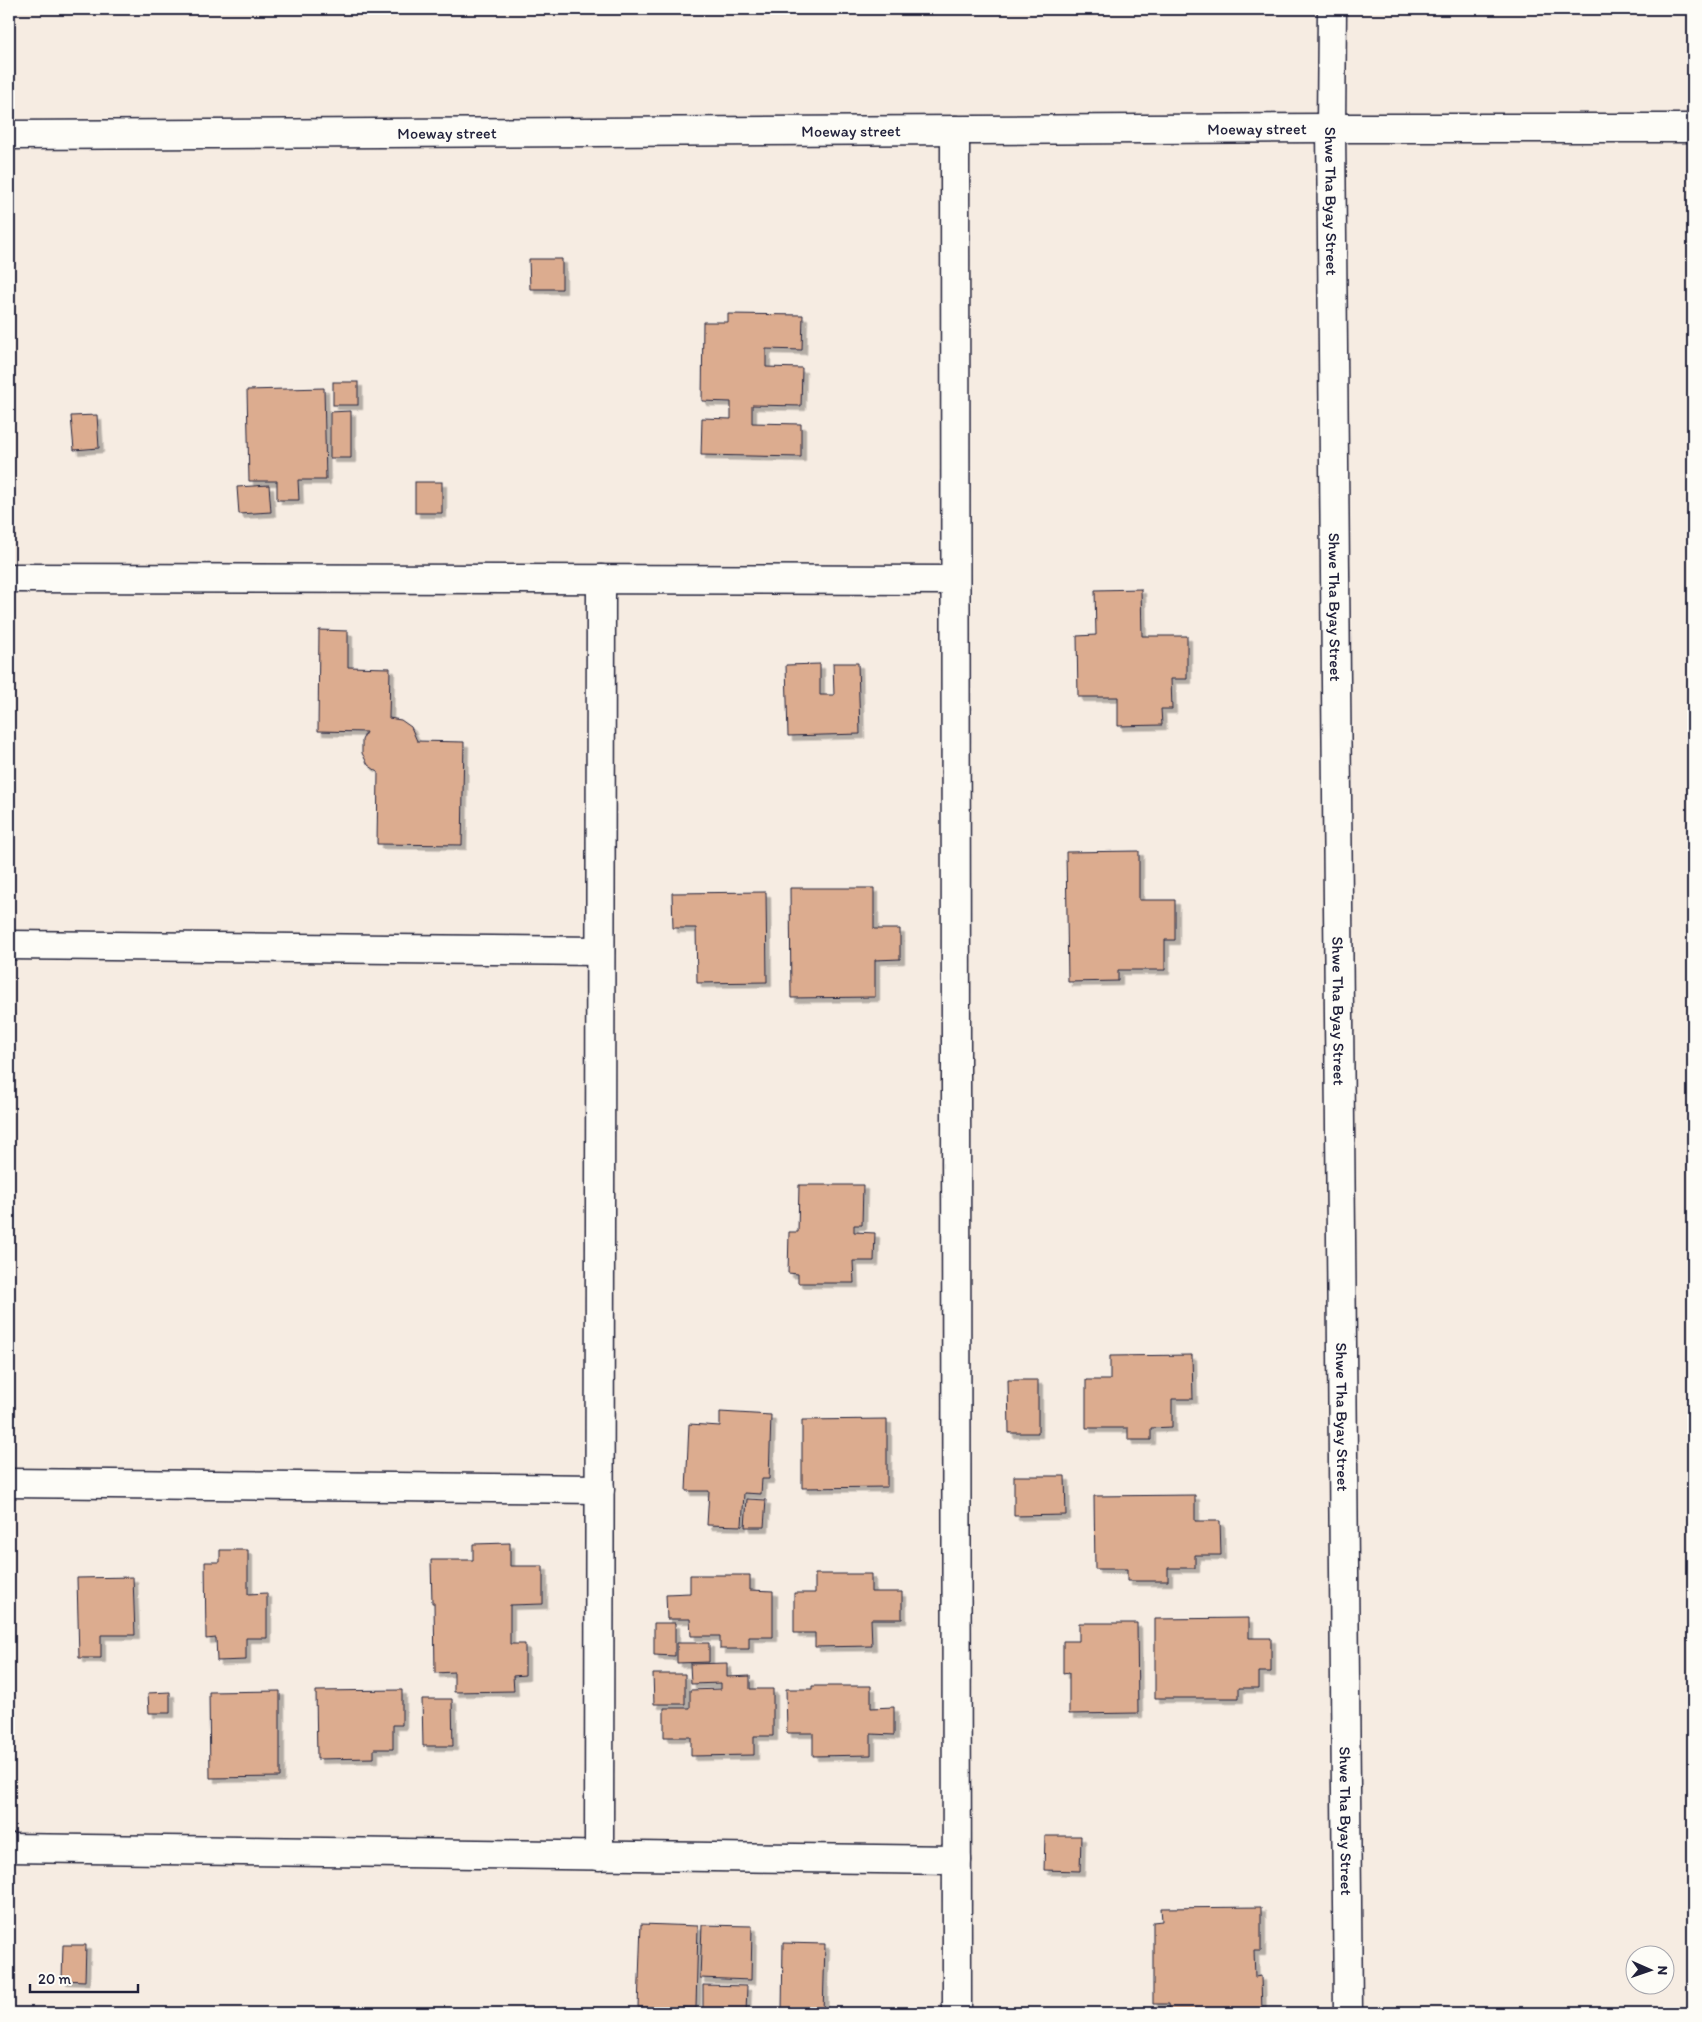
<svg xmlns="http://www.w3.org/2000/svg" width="1702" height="2022" viewBox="0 0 1702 2022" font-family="Itim,sans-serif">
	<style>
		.building { fill: #dcac8f; stroke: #22223b; filter: url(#shadow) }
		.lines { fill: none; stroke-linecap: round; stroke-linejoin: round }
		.minor-casing { stroke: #22223b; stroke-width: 31 }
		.minor { stroke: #fdfcf7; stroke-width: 28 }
		.labels { text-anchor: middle; stroke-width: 4.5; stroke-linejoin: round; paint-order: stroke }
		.street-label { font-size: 16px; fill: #22223b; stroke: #fdfcf7 }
	</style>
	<defs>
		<filter id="shadow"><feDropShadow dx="4.5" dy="4.5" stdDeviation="0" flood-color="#0004"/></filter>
	</defs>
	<rect width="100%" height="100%" fill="#f6ece2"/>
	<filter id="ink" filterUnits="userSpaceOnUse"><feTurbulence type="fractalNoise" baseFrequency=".02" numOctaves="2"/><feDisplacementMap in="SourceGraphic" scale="10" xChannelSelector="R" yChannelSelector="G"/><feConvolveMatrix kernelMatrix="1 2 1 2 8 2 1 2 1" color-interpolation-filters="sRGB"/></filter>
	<g filter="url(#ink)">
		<!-- building -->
		<g class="building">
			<path d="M529,259H562V289H530Z"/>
			<path d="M728,314L803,315L802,350L766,349V367L802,368L801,406L752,405V423L801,424V457L701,455L702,418L731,419V402L702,401L703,322H728Z"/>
			<rect x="333" y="382" width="25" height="23"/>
			<path d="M324,388L326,480H298L299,500H277V481H249L247,390Z"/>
			<path d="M351,411V458H330V412Z"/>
			<path d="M97,415L99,448L74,450L71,416Z"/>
			<rect x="415" y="482" width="27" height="31"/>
			<path d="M269,485L271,512L239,514L237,487Z"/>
			<path d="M1141,589L1142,636H1187V679H1171L1172,709H1161L1162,725L1118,726V697H1078L1077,636L1096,635L1095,590Z"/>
			<path d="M319,630L348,631V667L390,668L389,718L401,720L411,727L417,741L464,742L462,845L377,844L378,772L368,765L362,753V740L366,732L318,731Z"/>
			<path d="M833,663H858L860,734L788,736L786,665L820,664V695H834Z"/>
			<path d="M1139,851V900H1175V940H1165V970H1118V981L1068,982L1066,852Z"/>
			<path d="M790,888H874V929H900V959L875,960V997L791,998Z"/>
			<path d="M766,892L767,982L697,983L696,928H673L672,893Z"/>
			<path d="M799,1185H863L862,1225H854V1232L875,1233L874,1261H853L854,1283H798V1274L788,1273L789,1232H798Z"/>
			<path d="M1192,1355L1193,1399H1172V1427L1151,1428V1440H1128V1428H1086V1380H1110V1356Z"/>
			<path d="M1008,1380H1038V1433H1009Z"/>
			<path d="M720,1412L771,1415L769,1479H762L761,1494L744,1493L742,1526L707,1525L709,1491H686L689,1424L720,1426Z"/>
			<path d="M887,1419V1487L802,1488V1420Z"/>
			<path d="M1014,1476H1065L1066,1515L1014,1516Z"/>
			<path d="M1195,1495V1521H1220L1221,1555H1195V1568H1168V1581H1127V1569H1095L1094,1496Z"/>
			<path d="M747,1499L766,1500L764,1527H745Z"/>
			<path d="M510,1543V1566H543V1604L510,1605V1644H525V1675L513,1676L514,1691L454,1692V1672L435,1673L434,1603H432L431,1560H473V1544Z"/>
			<path d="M220,1550H248V1594L267,1593V1638H246V1660L217,1661L216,1638L206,1639L205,1562H220Z"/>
			<path d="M815,1574H871V1592H902V1619H871L872,1646L815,1647V1633H794V1593H815Z"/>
			<path d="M690,1575H750V1590L773,1591V1637H749V1649H720V1636H691L690,1619H667L666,1594L690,1593Z"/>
			<path d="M133,1577L135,1635H101V1658H79L77,1578Z"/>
			<path d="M1249,1618V1638H1271V1672H1259V1688H1239V1698H1155V1619Z"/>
			<path d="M654,1623H675V1656L654,1655Z"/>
			<path d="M1079,1623H1137L1138,1713L1069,1714V1673L1063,1674V1641H1079Z"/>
			<path d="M677,1643H709V1662L677,1663Z"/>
			<path d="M727,1663V1677L750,1676V1689H773V1736H754V1755L691,1756V1737H664V1708H690V1690L721,1689V1683L691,1684L690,1664Z"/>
			<path d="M653,1674H685V1704H654Z"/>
			<path d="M812,1686H871V1708L894,1707V1735L871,1734V1755L813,1756V1733H787L786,1689H812Z"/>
			<path d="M402,1690V1725H393V1749H374V1758L317,1759L316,1691Z"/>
			<path d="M280,1691V1777L210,1778L209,1692Z"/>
			<path d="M170,1692V1713H149L148,1693Z"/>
			<path d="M422,1699H452L453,1746H423Z"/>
			<path d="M1045,1836H1081L1080,1871L1044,1870Z"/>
			<path d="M1261,1907V1951H1254L1255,1977L1261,1976L1262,2013H1170L1169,2004H1153V1922L1162,1921L1161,1908Z"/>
			<path d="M641,1924L698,1926L696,2008L638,2007Z"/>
			<path d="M702,1925L752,1926L751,1980L700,1978Z"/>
			<path d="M783,1943L825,1944L823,2013H782Z"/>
			<path d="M63,1945H86L85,1981L62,1980Z"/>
			<path d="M703,1985L747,1986L746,2013H703Z"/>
		</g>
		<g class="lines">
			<!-- minor casing -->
			<g class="minor-casing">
				<g id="minor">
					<path id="s1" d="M1332,9L1331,128L1348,2013"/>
					<path d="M955,130L957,2013"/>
					<path id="s2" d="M9,135L1331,128H1693"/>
					<path d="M9,578L955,580"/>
					<path d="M9,945L600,951"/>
					<path d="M9,1483L600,1489"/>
					<path d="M9,1848L957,1860"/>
					<path d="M599,1856L601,579"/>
				</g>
			</g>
			<!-- minor -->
			<use href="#minor" class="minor"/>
		</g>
	</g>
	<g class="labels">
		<!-- street labels -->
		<g class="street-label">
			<text dy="6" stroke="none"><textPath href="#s2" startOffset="1248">Moeway street</textPath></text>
			<text dy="6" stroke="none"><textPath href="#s2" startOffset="842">Moeway street</textPath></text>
			<text dy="6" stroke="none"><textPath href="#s2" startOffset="438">Moeway street</textPath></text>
			<text dy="6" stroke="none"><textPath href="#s1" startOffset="192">Shwe Tha Byay Street</textPath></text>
			<text dy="6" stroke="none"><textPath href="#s1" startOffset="598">Shwe Tha Byay Street</textPath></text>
			<text dy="6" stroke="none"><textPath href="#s1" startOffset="1002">Shwe Tha Byay Street</textPath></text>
			<text dy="6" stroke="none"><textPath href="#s1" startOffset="1408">Shwe Tha Byay Street</textPath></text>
			<text dy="6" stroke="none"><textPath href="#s1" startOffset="1812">Shwe Tha Byay Street</textPath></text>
		</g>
	</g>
	<!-- margin -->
	<rect width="1702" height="2022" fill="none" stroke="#fdfcf7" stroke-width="30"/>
	<rect x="15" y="15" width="1672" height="1992" fill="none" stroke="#22223b" stroke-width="2" filter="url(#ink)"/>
	<!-- north arrow -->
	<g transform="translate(1650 1970) rotate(92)"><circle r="24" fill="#fdfcf7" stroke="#a5a5ac"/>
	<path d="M0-4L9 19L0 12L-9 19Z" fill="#22223b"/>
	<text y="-8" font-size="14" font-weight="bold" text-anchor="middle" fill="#22223b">N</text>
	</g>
	<!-- scale -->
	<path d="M30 1984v8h108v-8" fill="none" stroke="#22223b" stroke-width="2.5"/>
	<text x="38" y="1984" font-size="15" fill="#22223b" stroke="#fdfcf7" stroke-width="4" paint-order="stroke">20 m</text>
</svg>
